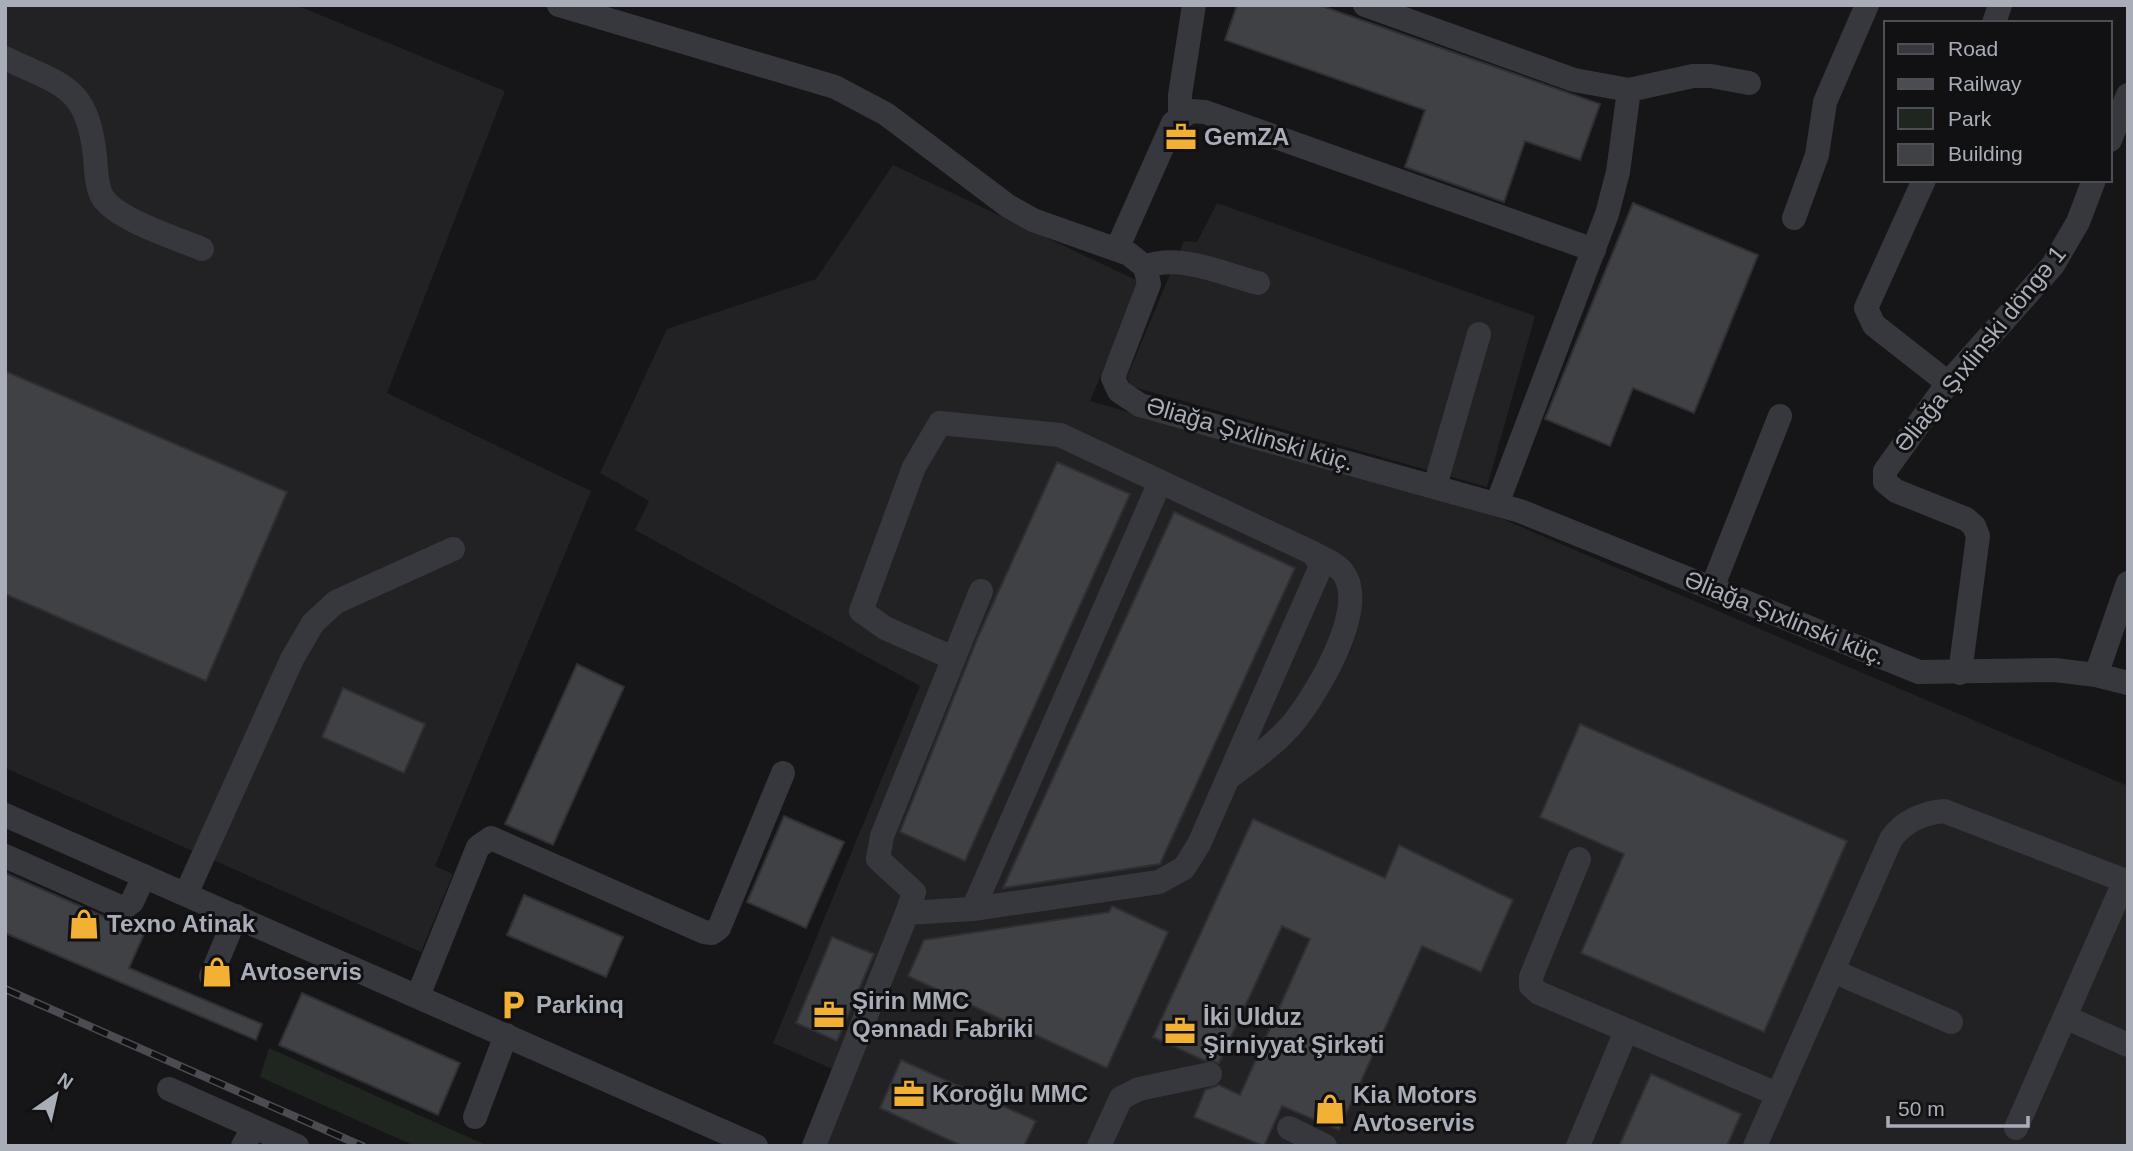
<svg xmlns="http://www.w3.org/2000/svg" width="2133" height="1151" viewBox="0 0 2133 1151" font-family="Helvetica,sans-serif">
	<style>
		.built { fill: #222225 }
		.green { fill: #1e261f }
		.building { fill: #404145; stroke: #303034; stroke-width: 2 }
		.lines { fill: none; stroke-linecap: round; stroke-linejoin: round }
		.minor { stroke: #37383d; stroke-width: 24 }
		.rail-casing { stroke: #4a4c52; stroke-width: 8 }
		.rail { stroke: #111113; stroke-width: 5; stroke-dasharray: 16; stroke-linecap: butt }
		.labels { text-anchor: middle; stroke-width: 6; stroke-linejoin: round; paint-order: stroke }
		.poi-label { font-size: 24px; font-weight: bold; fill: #a8adb8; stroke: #111113; text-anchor: start }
		.street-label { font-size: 24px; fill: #a8adb8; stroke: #111113 }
	</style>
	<rect width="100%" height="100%" fill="#161618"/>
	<!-- built -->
	<g class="built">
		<path d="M5,5H296L505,91L387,393L591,491L435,866L453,874L421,952L5,768Z"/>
		<path d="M893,165L1140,282L1090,401L1500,518L2128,786V1146H834L826,1143L844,1074L773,1043L920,686L635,530L649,501L600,473L667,329L816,279Z"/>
		<path d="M1217,203L1535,316L1487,487L1130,386L1127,377L1184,241L1197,242Z"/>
	</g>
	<!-- green -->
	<path class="green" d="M269,1048L488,1146H415L260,1077Z"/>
	<!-- building -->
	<g class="building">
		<path d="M1237,5H1319L1600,104L1580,160L1525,141L1504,202L1405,167L1425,110L1225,40Z"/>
		<path d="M1633,203L1758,255L1694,413L1633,388L1610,446L1545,419Z"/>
		<path d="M5,371L287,492L206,681L5,594Z"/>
		<path d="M1057,462L1130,494L965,861L900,832L978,637Z"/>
		<path d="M1174,512L1295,568L1160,864L1003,888Z"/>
		<path d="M577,664L624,687L553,845L505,824Z"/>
		<path d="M343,688L425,724L404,773L322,737Z"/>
		<path d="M1580,724L1847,841L1764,1032L1581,953L1624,854L1540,817Z"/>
		<path d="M784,816L844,842L806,928L747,902Z"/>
		<path d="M1253,819L1385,878L1399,845L1513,900L1481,972L1422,946L1339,1130L1282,1106L1264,1146L1194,1117L1205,1090L1219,1085L1240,1095L1310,939L1282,926L1219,1063L1203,1060L1153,1037Z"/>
		<path d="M5,873L144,934L129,968L262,1024L256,1040L5,933Z"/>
		<path d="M524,895L623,937L606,977L507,935Z"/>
		<path d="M1112,906L1168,932L1107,1068L908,976L924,940L1109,912Z"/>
		<path d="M832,937L874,954L837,1041L796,1023Z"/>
		<path d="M302,993L460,1063L438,1115L279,1045Z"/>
		<path d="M901,1060L1036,1121L1024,1146H962L880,1108Z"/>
		<path d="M1651,1074L1741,1114L1727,1146H1619Z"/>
	</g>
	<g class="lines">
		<!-- minor -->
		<g class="minor">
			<path d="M559,5L835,87L886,114L1008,206L1033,220L1129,254L1145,267L1149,284L1113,378L1119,391L1140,405L1520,511L1919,672L2055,670L2096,675L2128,683"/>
			<path d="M1365,5L1574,80L1629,90L1693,76H1711L1749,83"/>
			<path d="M1994,23L2000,5"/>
			<path d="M5,58C63,86 87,85 95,156C96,168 96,187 103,198C118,220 176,238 202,249"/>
			<path d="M1180,116V95L1194,5"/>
			<path d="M2110,140L2128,95"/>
			<path d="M1924,180L1866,308L1874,325L1948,383"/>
			<path d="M1794,218L1817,155L1825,102L1867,5"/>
			<path d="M1117,249L1173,123L1191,111L1205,112L1594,250"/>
			<path d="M1145,267C1179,253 1224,274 1258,283"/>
			<path d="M1435,486L1479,334"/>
			<path d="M1497,504L1607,214L1618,172L1629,90"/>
			<path d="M1712,588L1780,416"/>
			<path d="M1960,673L1978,536L1974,526L1966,519L1896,491L1885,482V471L1948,383L2053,265L2078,222L2094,180"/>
			<path d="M2096,675L2128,583"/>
			<path d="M1228,778C1251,761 1276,744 1294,722C1317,693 1368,609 1344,574C1338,564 1323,559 1313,553"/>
			<path d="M5,815L756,1146"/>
			<path d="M5,856L118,906L125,907L132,902L144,876"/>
			<path d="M1579,859L1531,977V986L1539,993L1777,1094"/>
			<path d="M186,894L292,659L313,623L336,602L453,549"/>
			<path d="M973,909L1160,482"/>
			<path d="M907,913L914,892L878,859L882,836L981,591"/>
			<path d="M1833,971L1951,1022"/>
			<path d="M211,976L236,916"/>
			<path d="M418,996L478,847L491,838L704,932L712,933L719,928L783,773"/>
			<path d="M2065,1017L2128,1045"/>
			<path d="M169,1089L297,1146"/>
			<path d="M475,1117L506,1035"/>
			<path d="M1289,1128L1325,1146"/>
			<path d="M2016,1128L2125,880"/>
			<path d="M243,1146L254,1127"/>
			<path d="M814,1146L907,913L973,909L1159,882L1184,868L1199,844L1321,566L1313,553L1060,435L940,423L914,467L861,611L885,628L953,658"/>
			<path d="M1099,1146L1121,1098L1139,1089L1210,1074"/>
			<path d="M1578,1146L1626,1031"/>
			<path d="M1755,1146L1891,839C1904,821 1922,813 1944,811L2128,882"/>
		</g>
		<!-- rail casing -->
		<g class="rail-casing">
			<path id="rail" d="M5,989L362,1146"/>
		</g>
		<!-- rail -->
		<use href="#rail" class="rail"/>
	</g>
	<!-- icons -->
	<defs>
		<g id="office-bare" transform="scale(2.415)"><path d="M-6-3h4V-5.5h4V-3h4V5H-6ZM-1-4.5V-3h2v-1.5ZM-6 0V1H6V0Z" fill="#f2b134" stroke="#111113" stroke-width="2.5" paint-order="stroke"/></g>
		<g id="shop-bare" transform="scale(2.415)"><path d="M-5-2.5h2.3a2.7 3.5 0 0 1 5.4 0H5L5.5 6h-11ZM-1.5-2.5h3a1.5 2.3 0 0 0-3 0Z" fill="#f2b134" stroke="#111113" stroke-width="2.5" paint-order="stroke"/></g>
		<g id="parking-bare" transform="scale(2.415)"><path d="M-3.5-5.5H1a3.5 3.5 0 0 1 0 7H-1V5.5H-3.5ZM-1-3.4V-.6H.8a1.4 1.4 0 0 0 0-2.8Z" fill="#f2b134" stroke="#111113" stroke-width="2.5" paint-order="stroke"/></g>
	</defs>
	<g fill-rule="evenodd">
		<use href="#office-bare" x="1181" y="137"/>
		<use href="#shop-bare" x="84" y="924"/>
		<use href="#shop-bare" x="217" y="972"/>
		<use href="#parking-bare" x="513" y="1005"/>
		<use href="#office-bare" x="829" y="1015"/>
		<use href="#office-bare" x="1180" y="1031"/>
		<use href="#office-bare" x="909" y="1094"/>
		<use href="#shop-bare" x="1330" y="1109"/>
	</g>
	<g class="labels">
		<!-- poi labels -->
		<g class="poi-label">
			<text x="1204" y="145">GemZA</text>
			<text x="107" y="932">Texno Atinak</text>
			<text x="240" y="980">Avtoservis</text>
			<text x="852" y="1009">Şirin MMC<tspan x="852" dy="28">Qənnadı Fabriki</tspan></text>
			<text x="536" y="1013">Parkinq</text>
			<text x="1203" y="1025">İki Ulduz<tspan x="1203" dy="28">Şirniyyat Şirkəti</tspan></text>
			<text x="932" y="1102">Koroğlu MMC</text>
			<text x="1353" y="1103">Kia Motors<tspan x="1353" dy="28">Avtoservis</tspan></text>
		</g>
		<!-- street labels -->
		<g class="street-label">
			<text transform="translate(1980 349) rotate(-51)" y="8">Əliağa Şıxlinski döngə 1</text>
			<text transform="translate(1250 434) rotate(16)" y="8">Əliağa Şıxlinski küç.</text>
			<text transform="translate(1785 618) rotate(22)" y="8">Əliağa Şıxlinski küç.</text>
		</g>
	</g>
	<!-- border -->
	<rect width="2133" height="1151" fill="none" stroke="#a8adb8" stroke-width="14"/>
	<!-- legend -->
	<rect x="1884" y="21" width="228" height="161" fill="#111113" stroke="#4d4f55" stroke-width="2"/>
	<rect x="1898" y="44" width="35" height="10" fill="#37383d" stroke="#4d4f55" stroke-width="2"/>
	<text x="1948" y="56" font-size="21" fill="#a8adb8">Road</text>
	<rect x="1898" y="79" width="35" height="10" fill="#4a4c52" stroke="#4d4f55" stroke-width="2"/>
	<text x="1948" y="91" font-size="21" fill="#a8adb8">Railway</text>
	<rect x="1898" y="108" width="35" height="21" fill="#1e261f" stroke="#4d4f55" stroke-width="2"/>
	<text x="1948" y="126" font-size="21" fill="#a8adb8">Park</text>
	<rect x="1898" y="144" width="35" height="21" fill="#404145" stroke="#4d4f55" stroke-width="2"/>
	<text x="1948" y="161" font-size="21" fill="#a8adb8">Building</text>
	<!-- north arrow -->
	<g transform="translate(56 1095) rotate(34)" stroke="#111113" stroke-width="5" paint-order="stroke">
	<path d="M0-5L12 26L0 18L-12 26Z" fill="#a8adb8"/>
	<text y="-10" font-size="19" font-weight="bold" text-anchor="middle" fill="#a8adb8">N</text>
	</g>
	<!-- scale -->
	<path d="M1888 1116v10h140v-10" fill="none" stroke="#a8adb8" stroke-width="3.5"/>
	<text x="1898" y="1116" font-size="21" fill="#a8adb8" stroke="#111113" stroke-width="5" paint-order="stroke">50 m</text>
</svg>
